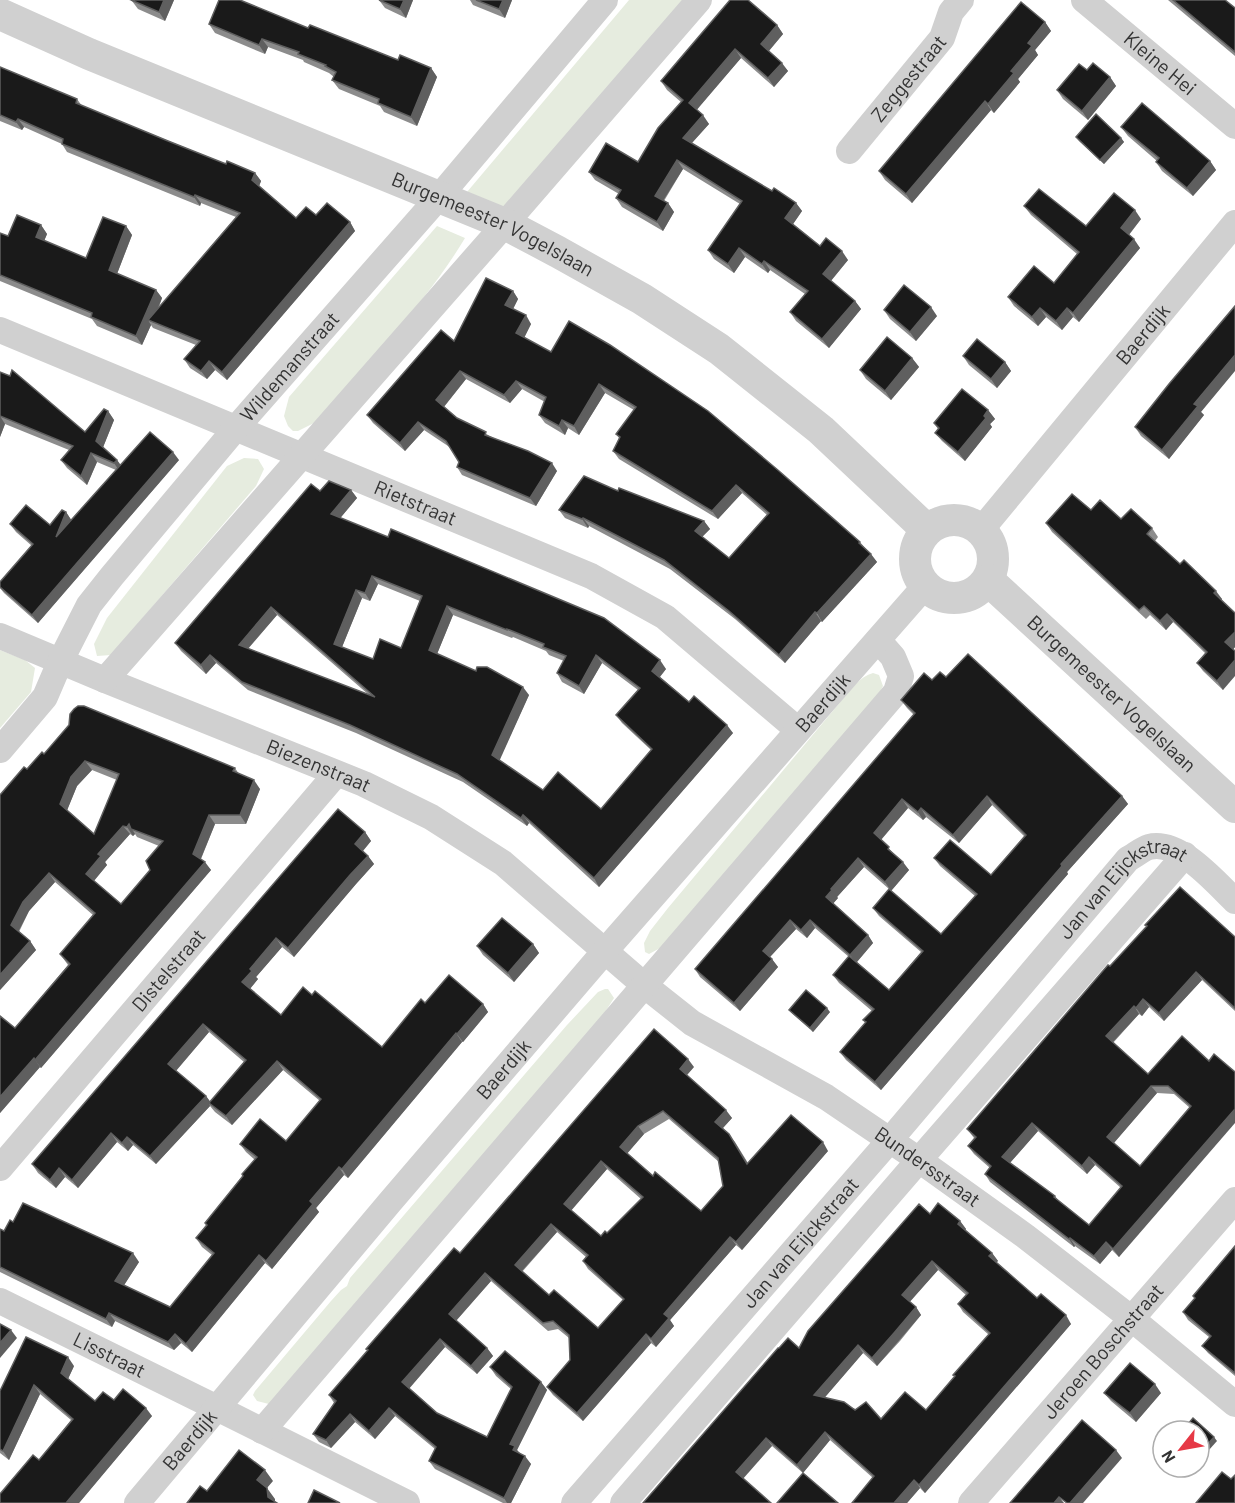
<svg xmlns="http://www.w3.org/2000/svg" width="1235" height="1503" viewBox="0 0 1235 1503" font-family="Barlow,sans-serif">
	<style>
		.green { fill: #e6ecdf }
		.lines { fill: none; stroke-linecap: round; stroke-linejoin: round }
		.minor { stroke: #d0d0d0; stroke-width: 26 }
		.tertiary { stroke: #d0d0d0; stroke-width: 32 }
		.wall { fill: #8c8c8c; fill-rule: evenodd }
		.shaded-wall { fill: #5f5f5f }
		.building { fill: #1a1a1a; stroke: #5f5f5f; stroke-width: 1.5; fill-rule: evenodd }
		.labels { text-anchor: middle; stroke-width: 6; stroke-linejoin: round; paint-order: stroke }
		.street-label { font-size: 20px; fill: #333; stroke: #fff }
	</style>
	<rect width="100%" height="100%" fill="#fff"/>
	<!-- green -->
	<g class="green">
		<path d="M629,0H690L511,211L467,192Z"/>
		<path d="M437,226L465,238C425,305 365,365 314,423L298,431H293L288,426L284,416L289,397Z"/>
		<path d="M244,458L258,459L264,469L256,486L111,655L97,656L94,644L107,618L227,466Z"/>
		<path d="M0,650L25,660L35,668L31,692L0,728Z"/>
		<path d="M873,673L879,675L883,686L878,696L662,947L649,954L645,952L644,943L650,931L668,908L842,700C850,691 860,676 873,673Z"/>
		<path d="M605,989H608L614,998L596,1026L269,1404L257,1401L253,1395L255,1391L331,1301L341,1290L347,1286L350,1278L567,1025L598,992Z"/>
	</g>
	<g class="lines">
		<!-- minor -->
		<g class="minor">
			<path id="s1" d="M1084,0L1235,126"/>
			<path id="s2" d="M849,151L942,38L951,12L961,0"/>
			<path id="s3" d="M0,330L591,576L665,617L798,730"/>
			<path id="s4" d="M981,530L1235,223"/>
			<path id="s5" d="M0,636L105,680L364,784L431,817L503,863L644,985L692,1023L826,1097L919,1160L1025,1236L1132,1319L1235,1404"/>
			<path d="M105,680L505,224L699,0"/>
			<path id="s6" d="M0,750L45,697L60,662L89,605L112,576L236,428L439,197L605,0"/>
			<path id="s7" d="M0,1168L336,774"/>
			<path id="s8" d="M0,1301L217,1408L407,1503"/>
			<path d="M262,1431L896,692L901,676L893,657L878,640"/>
			<path id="s9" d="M137,1503L390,1202L605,951L925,586"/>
			<path id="s10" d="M574,1503L890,1140L1128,859C1134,856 1142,849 1149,847C1179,839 1215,882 1235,901"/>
			<path d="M623,1503L919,1160L1185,855"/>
			<path id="s11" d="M971,1503L1235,1200"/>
		</g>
		<!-- tertiary -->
		<g class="tertiary">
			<path id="s12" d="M0,14L89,54L505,224L558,252L642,299L719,349L821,430L927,530"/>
			<circle cx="954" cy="559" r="39"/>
			<path id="s13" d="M988,580L1235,807"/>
		</g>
	</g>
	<!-- wall -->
	<g class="wall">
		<path d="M129,0H174L165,21L138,9L132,1Z"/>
		<path d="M379,0H413L406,18L385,8Z"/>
		<path d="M470,0H512L505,18L473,5Z"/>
		<path d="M1168,0H1225L1235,8V56Z"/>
		<path d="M1045,22L1051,31L1035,50L1038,55L1018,79L1020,82L994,113L991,110L912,203L885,180L879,171Z"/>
		<path d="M209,24L308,28L398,60L431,68L437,77L417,126L384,112L380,106L339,89L332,80L334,77L329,73L304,62L303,60L268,47L265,54L215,33Z"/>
		<path d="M777,25L783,34L769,51L788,71L774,87L741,58L696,110L709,124L692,143L772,191L796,203L802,211L793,224L820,246L848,260L831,281L855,301L861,309L829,348L796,321L790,312L805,294L770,270L768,273L745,257L734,273L714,259L708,250L740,204L683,169L664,201L668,203L674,212L663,231L622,207L616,198L619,194L595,180L589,172L638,162L681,102L667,90L661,81Z"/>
		<path d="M0,67L77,99L82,106L226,164L255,173L261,181L259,186L296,218L316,215L350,222L355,231L227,380L215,370L207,379L190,368L184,359L196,345L153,328L151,325L142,345L97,326L92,319L0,281V233L8,236L41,225L47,234L44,241L86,258L126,226L132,235L117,274L156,290L162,298L159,307L236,217L201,203L200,206L67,152L62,144L24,127L22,130L0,121Z"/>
		<path d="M1110,77L1116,86L1088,120L1063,99L1057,90Z"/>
		<path d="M1121,127L1210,161L1216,170L1193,196L1162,171L1156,162L1157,161L1128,136Z"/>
		<path d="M1076,137L1121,138L1124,142L1104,164L1079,141Z"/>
		<path d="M1024,206L1086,226L1141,219L1129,235L1140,248L1079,322L1073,317L1062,330L1046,317L1038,326L1014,306L1008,297L1054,283L1077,254L1031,215Z"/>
		<path d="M513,291L518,299L513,309L531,324L524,338L860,542L877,562L822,622L821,621L785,663L735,619L670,569L589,526L588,528L565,518L559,510L618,491L704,521L710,529L702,537L729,558L767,515L742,493L718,519L619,459L613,451L619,438L616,434L634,410L605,393L579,435L568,428L565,435L545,423L539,415L545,402L522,389L510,403L466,379L444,407L457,418L490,436L557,471L536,506L462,475L457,467L459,462L451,448L424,430L405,451L373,423L367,415Z"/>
		<path d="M884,310L937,316L916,341L890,319Z"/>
		<path d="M963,356L1005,362L1011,371L997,388L969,365Z"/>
		<path d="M912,358L919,367L891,400L866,379L860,370Z"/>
		<path d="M0,372L85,432L108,411L114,420L103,447L117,460L120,465L179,460L38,623L4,593L0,588V582L32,546L16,532L10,524L50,525L66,512L71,520L116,470L97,462L87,485L67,468L61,460L69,450L5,424L0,437Z"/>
		<path d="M988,410L995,419L990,424L992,427L965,461L942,441L935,433L938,429L934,423Z"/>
		<path d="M1201,412L1204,415L1169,459L1141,436L1135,427Z"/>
		<path d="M351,490L357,498L340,518L666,669L660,677L689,702L733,733L599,887L529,823L527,826L463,782L356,733L248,690L216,663L206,674L181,651L175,643L320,491ZM378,584L420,601L401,648L373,659L342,647L362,598L370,601ZM277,615L369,695L248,649ZM453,615L512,638L513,637L546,651L549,655L564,661L557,673L562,682L584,694L602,663L638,690L616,715L622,723L651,750L601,809L543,790L499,760L529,695L437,654Z"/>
		<path d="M1091,510L1152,528L1158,537L1155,541L1180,564L1222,599L1221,600L1235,613V647L1233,649L1223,690L1203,671L1197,663L1205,653L1173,622L1166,630L1150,615L1146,619L1052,532L1046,523Z"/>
		<path d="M946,677L1122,796L1128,804L1067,872L1068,874L881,1090L846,1060L840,1052L865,1023L863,1020L872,1011L839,983L833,975L849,957L815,928L807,938L796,929L770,957L778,967L740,1011L700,977L695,969L914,715L907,708L901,700L932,680ZM992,805L1024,836L991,875L934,858L940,866L975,896L941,934L891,891L909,870L881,840L908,808L923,820L926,817L959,843ZM864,867L889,889L873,908L879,916L921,952L889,990L857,962L873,943L868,935L833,903L838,898L837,897Z"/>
		<path d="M44,754L235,768L239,774L260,789L246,824H215L201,859L211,870L41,1068L40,1067L0,1113V1016L15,1028L68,965L60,954L93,915L55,882L29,911L19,932L30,941L36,950L0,990L27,769ZM92,770L117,780L94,834L67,810L77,786ZM130,834L133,836L135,834L137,837L159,846L150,870L121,904L94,881L107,865L105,862Z"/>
		<path d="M365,832L371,841L363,851L368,856L374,864L356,884L294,957L282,947L256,977L258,979L250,989L281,1015L312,995L382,1047L425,1003L483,1004L488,1012L463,1042H462L348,1178L344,1175L316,1208L319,1212L272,1269L265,1263L192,1352L181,1343L174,1350L115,1321L112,1327L0,1272V1229L4,1231L13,1222L139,1262L124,1285L170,1307L212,1255L202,1247L196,1238L206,1225L205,1223L255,1160L246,1152L240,1144L286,1141L320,1101L283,1070L232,1125L215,1112L210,1106L156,1164L133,1145L128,1151L117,1142L78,1188L65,1177L56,1188L38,1173L32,1164ZM209,1032L244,1062L210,1102L206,1096L176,1071Z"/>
		<path d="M1235,937V1011L1202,980L1164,1021L1149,1007L1142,1016L1139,1014L1113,1043L1148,1074L1209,1061L1235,1072L1119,1257L1112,1250L1100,1264L1075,1246L1074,1247L990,1182L985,1174L990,1168L974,1154L968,1146L974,1138L967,1129L1110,966ZM1157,1093L1174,1094L1190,1108L1140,1166L1114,1143ZM1038,1131L1087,1174L1095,1165L1121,1188L1089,1225L1058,1200L1055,1196L1010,1163Z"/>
		<path d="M533,944L539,953L514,982L483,955L477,946Z"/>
		<path d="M789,1010L830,1012L813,1032L793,1014Z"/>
		<path d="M694,1067L687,1075L732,1118L723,1128L735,1142L748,1163L828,1151L742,1250L736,1245L670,1320L674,1326L656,1347L651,1343L583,1421L553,1395L547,1387L570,1360L569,1338L558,1329L548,1331L491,1281L456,1321L487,1348L493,1356L477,1374L445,1347L409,1388L437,1413L487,1437L511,1389L496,1376L490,1367L541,1382L547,1390L517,1450L531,1464L511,1503H503L435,1469L429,1461L435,1449L395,1416L375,1439L355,1422L331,1448L319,1442L313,1434L334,1403L329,1395L460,1253ZM669,1119L719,1162L723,1186L701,1211L653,1176L627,1153L644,1134ZM607,1169L641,1199L607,1233L601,1236L571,1210ZM557,1232L586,1257L583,1261L588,1269L623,1300L598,1328L549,1295L522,1272Z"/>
		<path d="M930,1214L960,1221L966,1229L965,1230L992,1253L998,1261L996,1262L1037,1298L1071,1324L925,1493L920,1488L907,1503H852L873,1478L830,1440L803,1473L772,1446L643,1503L779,1348H799ZM938,1270L966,1295L958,1304L963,1312L989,1335L926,1410L881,1419L825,1397L863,1353L877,1366L900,1341L921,1315L916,1307L909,1302Z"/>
		<path d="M1235,1246V1376L1208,1353L1202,1346L1209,1337L1188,1320L1183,1312L1195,1299L1193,1296Z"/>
		<path d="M74,1366L68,1379L95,1401L114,1400L152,1416L79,1503H0L39,1460L71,1420L40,1394L9,1460L0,1453V1391Z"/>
		<path d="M1104,1393H1161L1136,1422L1111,1401Z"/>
	</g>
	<!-- shaded-wall -->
	<g class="shaded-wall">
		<path d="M164,0H174L165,21L159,12Z"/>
		<path d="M404,0H413L406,18L400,9Z"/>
		<path d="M503,0H512L505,18L499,9Z"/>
		<path d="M1045,22L1051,31L1035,50L1038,55L1018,79L1020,82L994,113L988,104L1011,71L1028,43Z"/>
		<path d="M777,25L783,34L767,53L761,44Z"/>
		<path d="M262,39L268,47L265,54L259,45Z"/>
		<path d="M735,49L741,58L695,112L689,103Z"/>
		<path d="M782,63L788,71L774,87L768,78Z"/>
		<path d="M431,68L437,77L417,126L411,117Z"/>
		<path d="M1110,77L1116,86L1088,120L1082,111Z"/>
		<path d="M985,101L991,110L912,203L906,194Z"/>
		<path d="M703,115L709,124L689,146L683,138Z"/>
		<path d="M18,119L24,127L22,130L16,122Z"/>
		<path d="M1121,138L1124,142L1104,164L1100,160Z"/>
		<path d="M677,160L683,169L661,204L655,196Z"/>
		<path d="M1210,161L1216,170L1193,196L1187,188Z"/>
		<path d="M255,173L261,181L258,189L252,180Z"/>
		<path d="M195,195L201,203L200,206L194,197Z"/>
		<path d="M668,203L674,212L663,231L657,222Z"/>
		<path d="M796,203L802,211L791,227L785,218Z"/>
		<path d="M1135,210L1141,219L1127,237L1121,228Z"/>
		<path d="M350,222L355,231L227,380L222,372Z"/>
		<path d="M41,225L47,234L42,246L36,237Z"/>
		<path d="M126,226L132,235L115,279L109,270Z"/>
		<path d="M1134,239L1140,248L1079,322L1073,313Z"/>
		<path d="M739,248L745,257L734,273L728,264Z"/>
		<path d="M842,251L848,260L829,283L823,274Z"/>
		<path d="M764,261L770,270L768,273L762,264Z"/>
		<path d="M156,290L162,298L152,322L148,320L151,325L142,345L136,336Z"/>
		<path d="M513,291L518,299L511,313L505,305Z"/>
		<path d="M855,301L861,309L829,348L822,339Z"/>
		<path d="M931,307L937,316L916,341L910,332Z"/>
		<path d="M1040,308L1046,317L1038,326L1032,317Z"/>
		<path d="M1067,308L1073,317L1062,330L1056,321Z"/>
		<path d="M526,315L531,324L522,342L516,333Z"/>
		<path d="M1235,355V371L1201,412L1204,415L1169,459L1162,450L1194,404Z"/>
		<path d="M912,358L919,367L891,400L885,391Z"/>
		<path d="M209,361L215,370L207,379L201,371Z"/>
		<path d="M1005,362L1011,371L997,388L991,379Z"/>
		<path d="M460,371L466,379L442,409L436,400Z"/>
		<path d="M516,381L522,389L510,403L504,395Z"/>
		<path d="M599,384L605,393L579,435L574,426Z"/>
		<path d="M988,410L995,419L990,424L992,427L965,461L958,452Z"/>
		<path d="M108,411L114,420L102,450L96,441Z"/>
		<path d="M0,416L5,424L0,437Z"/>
		<path d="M562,420L568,428L565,435L559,426Z"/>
		<path d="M418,422L424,430L405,451L400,443Z"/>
		<path d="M173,452L179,460L38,623L32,615Z"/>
		<path d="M91,453L97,462L87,485L81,476Z"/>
		<path d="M117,460L123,468L120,472L114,463Z"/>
		<path d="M552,463L557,471L536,506L530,498Z"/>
		<path d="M736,485L742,493L718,519L712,511Z"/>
		<path d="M351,490L357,498L337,522L331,514Z"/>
		<path d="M66,512L72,521L56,537Z"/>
		<path d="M583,518L589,526L588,528L582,519Z"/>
		<path d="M704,521L710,529L700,539L695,531Z"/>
		<path d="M871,554L877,562L822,622L817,613Z"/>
		<path d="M372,576L378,584L370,601L365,593Z"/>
		<path d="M356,590L362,598L340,652L334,644Z"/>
		<path d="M1216,591L1222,599L1220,602L1214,593Z"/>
		<path d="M447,606L453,615L435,659L429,650Z"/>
		<path d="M271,607L277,615L244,653L239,645Z"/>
		<path d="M815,612L821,621L785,663L779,655Z"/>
		<path d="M1167,614L1173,622L1166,630L1160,621Z"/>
		<path d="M1235,632V647L1232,651L1225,642Z"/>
		<path d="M210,655L216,663L206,674L201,665Z"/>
		<path d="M596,655L602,663L584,694L579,686Z"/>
		<path d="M660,660L666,669L658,679L652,671Z"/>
		<path d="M1235,660V676L1223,690L1217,681Z"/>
		<path d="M523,687L529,695L498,764L492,755Z"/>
		<path d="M727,725L733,733L599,887L594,878Z"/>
		<path d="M85,761L92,770L77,786L66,813L60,804L71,777Z"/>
		<path d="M254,780L260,789L246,824L240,815Z"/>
		<path d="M987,796L992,805L959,843L953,835Z"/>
		<path d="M1122,796L1128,804L1067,872L1068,874L881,1090L875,1082L1061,864Z"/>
		<path d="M902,799L908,808L879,842L874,833Z"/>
		<path d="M921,808L926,817L923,820L918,812Z"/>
		<path d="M209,815L215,824L199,863L193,854Z"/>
		<path d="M523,815L529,823L527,826L521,818Z"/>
		<path d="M129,824L135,834L133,836L127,827Z"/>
		<path d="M123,826L130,834L105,862L107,865L92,883L86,874L98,854Z"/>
		<path d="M365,832L371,841L361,853L355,844Z"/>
		<path d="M368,856L374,864L356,884L294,957L288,948L350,875Z"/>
		<path d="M858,858L864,867L837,897L838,898L832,905L826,897L831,889Z"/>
		<path d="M205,862L211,870L41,1068L35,1060Z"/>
		<path d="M903,862L909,870L891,891L885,882Z"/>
		<path d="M49,873L55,882L29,911L17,934L11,925L23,902Z"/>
		<path d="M790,920L796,929L768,959L763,951Z"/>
		<path d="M810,920L815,928L807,938L801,930Z"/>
		<path d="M868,935L873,943L856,963L850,955Z"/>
		<path d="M276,938L282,947L256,977L258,979L248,991L242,982L250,969Z"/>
		<path d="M30,941L36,950L0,990V975Z"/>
		<path d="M533,944L539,953L514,982L508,973Z"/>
		<path d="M772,959L778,967L740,1011L734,1003Z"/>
		<path d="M1196,972L1202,980L1164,1021L1159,1013Z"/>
		<path d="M1143,999L1149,1007L1142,1016L1136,1008Z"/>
		<path d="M483,1004L488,1012L463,1042L457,1034Z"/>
		<path d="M1134,1006L1139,1014L1111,1044L1106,1036Z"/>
		<path d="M827,1008L830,1012L813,1032L810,1028Z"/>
		<path d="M203,1024L209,1032L174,1073L168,1064Z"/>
		<path d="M456,1033L462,1042L348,1178L342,1169Z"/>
		<path d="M34,1058L40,1067L0,1113V1097Z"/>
		<path d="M688,1059L694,1067L685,1077L680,1069Z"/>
		<path d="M277,1061L283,1070L232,1125L226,1116Z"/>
		<path d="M1151,1086L1157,1093L1112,1145L1107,1137Z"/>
		<path d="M206,1096L212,1104L209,1103L210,1106L156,1164L150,1156Z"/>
		<path d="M1235,1109V1123L1119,1257L1113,1249Z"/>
		<path d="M726,1110L732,1118L721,1130L715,1122Z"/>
		<path d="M1032,1123L1038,1131L1008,1165L1002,1157Z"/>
		<path d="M638,1126L644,1134L626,1155L620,1147Z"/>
		<path d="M111,1133L117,1142L78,1188L72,1180Z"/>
		<path d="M127,1137L133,1145L128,1151L122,1143Z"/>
		<path d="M823,1142L828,1151L742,1250L736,1242Z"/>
		<path d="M1089,1157L1095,1165L1087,1174L1082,1166Z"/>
		<path d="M601,1161L607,1169L570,1212L564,1204Z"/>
		<path d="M339,1167L344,1175L316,1208L319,1212L272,1269L266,1261L310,1201Z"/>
		<path d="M59,1168L65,1177L56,1188L50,1180Z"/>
		<path d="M960,1221L966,1229L964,1232L958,1224Z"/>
		<path d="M551,1224L557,1232L520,1273L515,1265Z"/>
		<path d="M730,1237L736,1245L670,1320L674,1326L656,1347L651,1339L664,1314Z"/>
		<path d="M1070,1238L1075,1246L1074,1247L1069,1239Z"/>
		<path d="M1106,1242L1112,1250L1100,1264L1094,1256Z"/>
		<path d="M133,1253L139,1262L121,1290L115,1281Z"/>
		<path d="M992,1253L998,1261L995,1264L989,1256Z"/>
		<path d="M259,1255L265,1263L192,1352L186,1344Z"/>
		<path d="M932,1261L938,1270L908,1304L902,1295Z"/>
		<path d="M485,1273L491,1281L454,1323L449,1314Z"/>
		<path d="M916,1307L921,1315L877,1366L872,1358Z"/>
		<path d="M109,1313L115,1321L112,1327L106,1319Z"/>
		<path d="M1066,1315L1071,1324L925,1493L919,1485Z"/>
		<path d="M11,1330L17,1338L0,1358V1343Z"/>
		<path d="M175,1334L181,1343L174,1350L168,1342Z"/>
		<path d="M646,1334L651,1343L583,1421L577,1413Z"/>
		<path d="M440,1339L445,1347L408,1390L402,1382Z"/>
		<path d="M858,1345L863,1353L820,1403L814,1395Z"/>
		<path d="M487,1348L493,1356L477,1374L471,1366Z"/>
		<path d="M68,1357L74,1366L67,1381L61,1373Z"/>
		<path d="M541,1382L547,1390L517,1450L520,1454L513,1450L510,1444Z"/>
		<path d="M1155,1384L1161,1393L1136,1422L1130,1413Z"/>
		<path d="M34,1385L40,1394L9,1460L3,1451Z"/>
		<path d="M146,1408L152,1416L79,1503H66Z"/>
		<path d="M389,1408L395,1416L375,1439L369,1431Z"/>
		<path d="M350,1414L355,1422L331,1448L326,1440Z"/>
		<path d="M825,1432L830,1440L803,1473L797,1465Z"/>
		<path d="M1214,1437L1217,1441L1200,1460L1199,1458V1454Z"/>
		<path d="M766,1438L772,1446L742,1480L736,1472Z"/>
		<path d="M1116,1450L1122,1458L1083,1503H1070Z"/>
		<path d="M525,1456L531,1464L511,1503H507L504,1498Z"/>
		<path d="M265,1470L273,1481L267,1488L275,1499V1503L268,1497L257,1480Z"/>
		<path d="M914,1480L920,1488L907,1503H894Z"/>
		<path d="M1059,1497L1064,1503H1054Z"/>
	</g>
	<!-- building -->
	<g class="building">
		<path d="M131,0H164L159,12Z"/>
		<path d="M219,0H240L308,28L310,25L398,60L400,55L431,68L411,117L378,103L379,99L332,80L336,72L325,66L326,65L298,54L299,52L262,39L259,45L209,24Z"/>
		<path d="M379,0H404L400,9Z"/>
		<path d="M476,0H503L499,9Z"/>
		<path d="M730,0H748L777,25L761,44L782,63L768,78L735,49L689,103L703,115L683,138L772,191L774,188L796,203L785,218L820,246L826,238L842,251L823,274L855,301L822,339L790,312L808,291L764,261L762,264L739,248L728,264L708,250L742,201L677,160L655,196L668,203L657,222L616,198L621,190L589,172L606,143L638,162L658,128L683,100L661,81Z"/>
		<path d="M1173,0H1225L1235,8V52Z"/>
		<path d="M1021,2L1045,22L1028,43L1032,46L1011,71L1014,73L988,104L985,101L906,194L879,171Z"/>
		<path d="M1093,63L1110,77L1082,111L1057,90L1079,64L1087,70Z"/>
		<path d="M0,67L77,99L76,103L168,141L226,164L227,161L255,173L252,180L296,218L306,207L316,215L327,203L350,222L222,372L209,361L201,371L184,359L200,341L148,320L240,213L195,195L194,197L62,144L63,139L18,119L16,122L0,115Z"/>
		<path d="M1142,103L1210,161L1187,188L1156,162L1159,158L1121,127Z"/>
		<path d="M1096,114L1121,138L1100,160L1076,137Z"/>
		<path d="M1039,189L1086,226L1114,193L1135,210L1121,228L1134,239L1073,313L1067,308L1056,321L1040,308L1032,317L1008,297L1034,266L1054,283L1079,252L1024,206Z"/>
		<path d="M17,215L41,225L36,237L86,258L103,217L126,226L109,270L156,290L136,336L91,317L92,313L0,275V233L8,236Z"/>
		<path d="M486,278L513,291L505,305L526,315L516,333L551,352L569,321L610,345L708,411L779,471L860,542L859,543L871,554L817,613L815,612L779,655L729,611L664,560L583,518L582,519L559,510L584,476L618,491L619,488L704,521L695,531L729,558L769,513L736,485L712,511L613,451L620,437L616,434L636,407L599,384L574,426L562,420L559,426L539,415L546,397L516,381L504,395L460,371L436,400L457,418L486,432L485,435L528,451L552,463L530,498L457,467L459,462L446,441L418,422L400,443L367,415L441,330L454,341Z"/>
		<path d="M904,285L931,307L910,332L884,310Z"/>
		<path d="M1235,306V355L1194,404L1198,406L1162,450L1135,427L1169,384Z"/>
		<path d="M887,337L912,358L885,391L860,370Z"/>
		<path d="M977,339L1005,362L991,379L963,356Z"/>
		<path d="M12,370L85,432L104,409L108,411L96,441L117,460L114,463L91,453L81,476L61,460L73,446L0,416V372L10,376Z"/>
		<path d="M962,389L988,410L984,416L986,418L958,452L935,433L939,428L934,423Z"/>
		<path d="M150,432L173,452L32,615L0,587V582L33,544L10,524L26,505L50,525L62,510L66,512L56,537Z"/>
		<path d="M329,481L351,490L331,514L388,537L391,529L604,618L660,660L652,671L689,702L694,696L727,725L594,878L523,815L521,818L457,774L350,725L242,682L210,655L201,665L175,643L311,484L320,491ZM372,576L422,596L401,648L380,639L373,659L334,644L356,590L365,593ZM447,606L507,630V629L544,644L543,647L566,656L557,673L579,686L596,655L640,688L616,715L652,749L601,809L558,772L543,790L492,755L523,687L487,667H477L476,671L429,650ZM271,607L375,697L239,645Z"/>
		<path d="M1072,494L1091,510L1100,500L1121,519L1131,509L1152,528L1147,534L1180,564L1184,560L1216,591L1214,593L1235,613V632L1225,642L1235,651V660L1217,681L1197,663L1207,652L1167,614L1160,621L1144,606L1139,610L1046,523Z"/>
		<path d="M968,654L1122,796L1061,864L1062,866L875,1082L840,1052L866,1022L863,1020L874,1009L833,975L849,956L889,990L923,951L873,908L889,889L941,934L977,894L934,858L950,840L991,875L1026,835L987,796L953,835L921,808L918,812L902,799L874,833L889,847L888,849L903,862L885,882L858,858L831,889L832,890L826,897L868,935L850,955L810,920L801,930L790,920L763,951L772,959L734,1003L695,969L915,713L901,700L924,673L932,680L940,672L946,677Z"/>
		<path d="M78,706H84L235,768L233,771L254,780L240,815H209L193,854L205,862L35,1060L34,1058L0,1097V1016L15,1028L70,964L60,954L95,913L49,873L23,902L11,925L30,941L0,975V795L24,767L27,769L42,752L44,754L69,725L70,714L74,709ZM85,761L119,774L94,834L60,804L71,777ZM129,824L131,829L163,841L146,861L150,870L121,904L86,874L101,856L98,854L123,826L127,827Z"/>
		<path d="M338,809L365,832L355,844L368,856L350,875L288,948L276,938L250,969L252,971L242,982L281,1015L303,987L312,995L315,991L382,1047L421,999L425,1003L449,975L483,1004L457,1034L456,1033L342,1169L339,1167L310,1201L313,1204L266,1261L259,1255L186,1344L175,1334L168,1342L109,1313L106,1319L0,1267V1229L4,1231L10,1220L13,1222L23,1203L133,1253L115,1281L170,1307L214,1253L196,1238L207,1225L205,1223L243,1176L242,1174L257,1157L240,1144L260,1119L286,1141L321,1099L277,1061L226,1116L209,1103L246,1060L203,1024L168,1064L206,1096L150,1156L127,1137L122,1143L111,1133L72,1180L59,1168L50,1180L32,1164Z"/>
		<path d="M1180,887L1235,937V1008L1196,972L1159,1013L1143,999L1136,1008L1134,1006L1106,1036L1148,1074L1182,1036L1209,1061L1214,1054L1235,1072V1109L1113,1249L1106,1242L1094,1256L1070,1238L1069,1239L985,1174L991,1166L968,1146L976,1137L967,1129L1108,965L1110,966L1147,926L1145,925ZM1151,1086H1168L1191,1106L1140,1166L1107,1137ZM1032,1123L1082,1166L1089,1157L1122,1186L1089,1225L1054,1197L1055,1196L1002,1157Z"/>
		<path d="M502,918L533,944L508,973L477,946Z"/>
		<path d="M806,990L827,1008L810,1028L789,1010Z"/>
		<path d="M654,1029L688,1059L680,1069L726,1110L715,1122L729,1134L747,1164L791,1115L823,1142L736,1242L730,1237L664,1314L669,1318L651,1339L646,1334L577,1413L547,1387L570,1360L569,1335L553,1321L543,1323L485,1273L449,1314L487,1348L471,1366L440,1339L402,1382L437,1413L487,1437L512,1387L490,1367L505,1351L541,1382L510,1444L515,1446L513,1450L525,1456L504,1498L429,1461L436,1447L389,1408L369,1431L350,1414L326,1440L313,1434L336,1401L329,1395L368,1350L366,1349L454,1248L460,1253ZM663,1111L718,1158L723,1186L701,1211L655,1172L653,1176L620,1147L638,1126ZM601,1161L643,1197L607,1233L605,1231L601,1236L564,1204ZM551,1224L588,1255L583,1261L624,1299L598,1328L554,1290L549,1295L515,1265Z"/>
		<path d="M938,1203L960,1221L958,1224L992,1253L989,1256L1037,1298L1041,1294L1066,1315L919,1485L914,1480L894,1503H852L874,1476L825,1432L797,1465L766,1438L736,1472L771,1503H643L778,1348H779L788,1338L799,1348L808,1331L919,1204L930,1214ZM932,1261L968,1293L958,1304L990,1333L953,1375L955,1376L926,1410L905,1392L881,1419L866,1402L855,1410L844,1402L814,1395L858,1345L872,1358L894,1333L916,1307L902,1295Z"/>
		<path d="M1235,1246V1373L1202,1346L1211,1336L1183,1312L1195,1298L1193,1296Z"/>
		<path d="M0,1324L11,1330L0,1343Z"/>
		<path d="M26,1337L68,1357L61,1373L95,1401L103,1392L114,1400L123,1389L146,1408L66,1503H0V1494L33,1455L39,1460L73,1419L34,1385L3,1451L0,1449V1391Z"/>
		<path d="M1130,1363L1155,1384L1130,1413L1104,1393Z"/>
		<path d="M1193,1418L1214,1437L1199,1454V1431H1182Z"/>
		<path d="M1082,1420L1116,1450L1070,1503H1067L1059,1497L1054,1503H1010Z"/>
		<path d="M239,1450L265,1470L257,1480L267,1488L268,1497L277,1503H187L200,1486L207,1491Z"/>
		<path d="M1222,1472L1231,1479L1235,1475V1503H1196Z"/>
		<path d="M803,1473L838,1503H777Z"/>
		<path d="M314,1490L340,1503H308Z"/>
	</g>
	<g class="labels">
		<!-- street labels -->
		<g class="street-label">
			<text dy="7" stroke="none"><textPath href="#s1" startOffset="99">Kleine Hei</textPath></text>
			<text dy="7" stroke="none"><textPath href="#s2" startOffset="94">Zeggestraat</textPath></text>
			<text dy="7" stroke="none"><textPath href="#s12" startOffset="536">Burgemeester Vogelslaan</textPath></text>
			<text dy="7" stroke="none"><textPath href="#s4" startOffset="254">Baerdijk</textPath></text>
			<text dy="7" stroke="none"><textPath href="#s6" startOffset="483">Wildemanstraat</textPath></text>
			<text dy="7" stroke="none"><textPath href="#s3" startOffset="450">Rietstraat</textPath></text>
			<text dy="7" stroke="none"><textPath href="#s13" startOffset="168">Burgemeester Vogelslaan</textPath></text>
			<text dy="7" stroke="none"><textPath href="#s9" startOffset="1054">Baerdijk</textPath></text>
			<text dy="7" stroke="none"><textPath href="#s5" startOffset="344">Biezenstraat</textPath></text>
			<text dy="7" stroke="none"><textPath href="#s10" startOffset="831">Jan van Eijckstraat</textPath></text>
			<text dy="7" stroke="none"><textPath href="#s7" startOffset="260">Distelstraat</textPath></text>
			<text dy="7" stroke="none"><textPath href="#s9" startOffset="568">Baerdijk</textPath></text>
			<text dy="7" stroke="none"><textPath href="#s5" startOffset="1077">Bundersstraat</textPath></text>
			<text dy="7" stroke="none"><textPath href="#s10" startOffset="345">Jan van Eijckstraat</textPath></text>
			<text dy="7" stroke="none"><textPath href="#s11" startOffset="201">Jeroen Boschstraat</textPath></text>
			<text dy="7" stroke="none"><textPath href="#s8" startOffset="122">Lisstraat</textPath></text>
			<text dy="7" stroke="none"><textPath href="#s9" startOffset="82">Baerdijk</textPath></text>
		</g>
	</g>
	<!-- north arrow -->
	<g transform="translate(1181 1449) rotate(239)"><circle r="28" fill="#ffffff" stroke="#adadad" stroke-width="1.5"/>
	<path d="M0-4.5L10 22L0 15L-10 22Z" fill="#e63946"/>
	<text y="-9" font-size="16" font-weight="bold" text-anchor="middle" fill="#333333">N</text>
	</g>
</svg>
